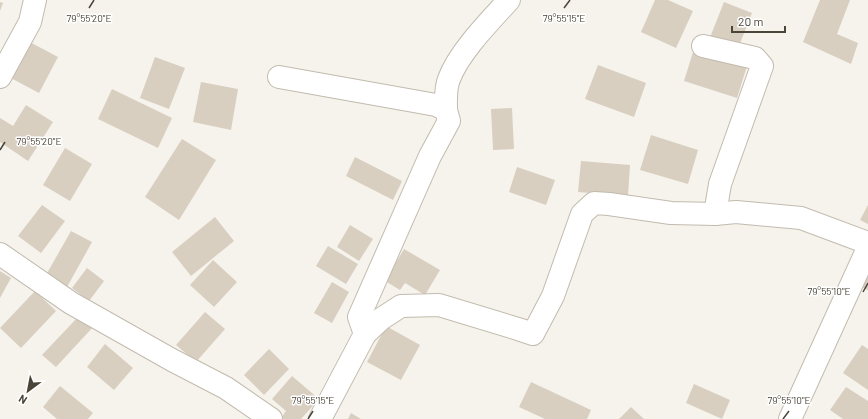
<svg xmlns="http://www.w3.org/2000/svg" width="868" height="419" viewBox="0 0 868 419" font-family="Barlow,sans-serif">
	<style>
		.building { fill: #d8cfc1 }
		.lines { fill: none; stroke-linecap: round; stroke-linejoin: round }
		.minor-casing { stroke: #c2bbae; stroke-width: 24 }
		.minor { stroke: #fff; stroke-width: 22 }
		.ticks { fill: none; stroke: #4b4439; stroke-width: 1.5 }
		.ticks-label { font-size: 10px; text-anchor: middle; fill: #4b4439; stroke: #fff; stroke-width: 3; stroke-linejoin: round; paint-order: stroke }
	</style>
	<rect width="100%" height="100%" fill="#f6f3ec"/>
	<!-- building -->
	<g class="building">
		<path d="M655,0H668L693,11L676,48L641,32Z"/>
		<path d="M820,0H850L837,34L858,43L851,64L803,42Z"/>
		<path d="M0,2L3,3L0,11Z"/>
		<path d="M724,2L752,13L737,51L709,40Z"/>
		<path d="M26,40L58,57L39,93L7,76Z"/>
		<path d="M694,49L747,66L737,98L684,81Z"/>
		<path d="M155,57L185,68L169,109L140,98Z"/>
		<path d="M598,65L646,83L634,117L585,99Z"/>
		<path d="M201,82L238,89L231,130L193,122Z"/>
		<path d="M112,89L172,118L158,148L98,119Z"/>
		<path d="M26,105L53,122L28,161L0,142V118L13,126Z"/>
		<path d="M512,108L514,149L493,150L491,109Z"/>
		<path d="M651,135L698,150L688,184L640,170Z"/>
		<path d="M182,139L216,160L179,220L145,197Z"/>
		<path d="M65,148L92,164L70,201L43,185Z"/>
		<path d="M355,157L402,181L393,200L346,176Z"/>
		<path d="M581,161L630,165L628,196L578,192Z"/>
		<path d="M517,167L555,180L546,205L509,192Z"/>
		<path d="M42,205L65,221L41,253L18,236Z"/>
		<path d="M868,205V224L860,220Z"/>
		<path d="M215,217L234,241L191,276L172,252Z"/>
		<path d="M350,225L373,239L359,261L337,247Z"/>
		<path d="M71,231L92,242L67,287L46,275Z"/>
		<path d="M328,246L358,264L346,284L316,266Z"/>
		<path d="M404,249L440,270L425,295L405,283L400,290L385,281Z"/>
		<path d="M213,260L237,282L214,307L190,285Z"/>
		<path d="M87,268L104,281L89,301L72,288Z"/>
		<path d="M0,271L11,278L0,298Z"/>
		<path d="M868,273V290L861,287Z"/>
		<path d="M332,282L349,292L332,323L314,313Z"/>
		<path d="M35,291L56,311L21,348L0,328Z"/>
		<path d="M205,312L225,329L196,362L176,345Z"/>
		<path d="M78,317L94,326L56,367L42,355Z"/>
		<path d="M386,326L420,345L401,380L367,362Z"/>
		<path d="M105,344L133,368L114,390L87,367Z"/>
		<path d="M862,345L868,349V390L843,373Z"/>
		<path d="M269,349L289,369L264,395L244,375Z"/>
		<path d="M292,376L319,399L301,419H282L281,418L286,411L272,399Z"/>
		<path d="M531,382L591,410L587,419H545L519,407Z"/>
		<path d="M694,384L730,400L722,419L686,403Z"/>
		<path d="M60,386L93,413L88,419H57L43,407Z"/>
		<path d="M846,387L868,401V419H843L830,410Z"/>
		<path d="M631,407L644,419H619Z"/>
		<path d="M351,413L361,419H348Z"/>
	</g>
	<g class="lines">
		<!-- minor casing -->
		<g class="minor-casing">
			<g id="minor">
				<path d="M703,46L755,58L762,66L720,184L715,214"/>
				<path d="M0,77L30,22L35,0"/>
				<path d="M279,77L436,105L446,110L449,121L430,156L359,317L365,334L320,419"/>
				<path d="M446,110C446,100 445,89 449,79C459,52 490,21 509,0"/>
				<path d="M0,254L71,303L172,360L226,388L271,419"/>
				<path d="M365,334L381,319L401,306L439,305L518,329L533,334L553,296L582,214L594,203L609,204L671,213L715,214L736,212L801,218L868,243"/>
				<path d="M790,419L868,248"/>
			</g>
		</g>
		<!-- minor -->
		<use href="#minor" class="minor"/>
	</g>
	<!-- ticks -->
	<path class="ticks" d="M89,8L94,0M564,8L570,0M0,150L5,142M863,292L868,283M308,419L313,411M783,419L789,411"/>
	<g class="ticks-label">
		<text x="89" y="22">79°55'20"E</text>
		<text x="564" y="22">79°55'15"E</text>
		<text x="39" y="145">79°55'20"E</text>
		<text x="829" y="295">79°55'10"E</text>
		<text x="313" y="404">79°55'15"E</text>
		<text x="789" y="404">79°55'10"E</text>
	</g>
	<!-- north arrow -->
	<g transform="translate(28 391) rotate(212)" stroke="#ffffff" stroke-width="3" paint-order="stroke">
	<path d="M0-3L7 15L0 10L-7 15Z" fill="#4b4439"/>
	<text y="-6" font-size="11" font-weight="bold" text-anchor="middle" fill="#4b4439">N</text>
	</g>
	<!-- scale -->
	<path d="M732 26v6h53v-6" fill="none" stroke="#4b4439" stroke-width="2"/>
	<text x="738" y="26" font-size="12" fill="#4b4439" stroke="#ffffff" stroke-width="3" paint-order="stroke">20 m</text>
</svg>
